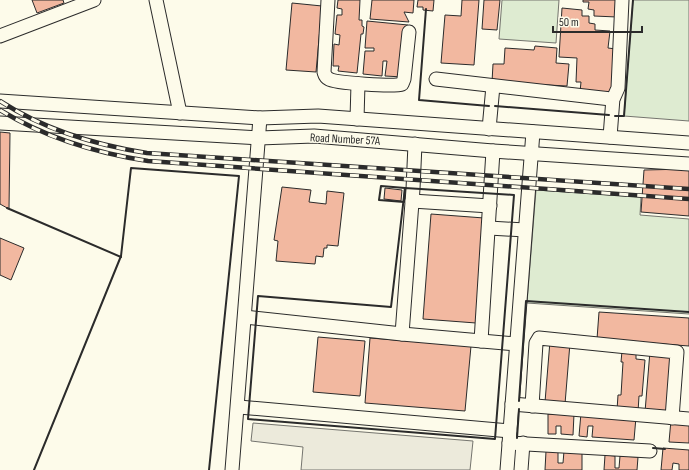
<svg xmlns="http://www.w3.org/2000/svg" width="689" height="470" viewBox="0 0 689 470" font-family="'Sofia Sans Condensed',sans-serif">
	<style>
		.green { fill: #deebd1; stroke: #74746e }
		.parking { fill: #eceadb; stroke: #74746e }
		.building { fill: #f2b8a0; stroke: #2b2b2b }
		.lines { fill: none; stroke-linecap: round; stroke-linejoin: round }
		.minor-casing { stroke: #2b2b2b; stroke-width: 15 }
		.minor { stroke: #fdfbea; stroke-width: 13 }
		.rail-casing { stroke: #2b2b2b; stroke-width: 4.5 }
		.rail { stroke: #fdfbea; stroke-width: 3; stroke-dasharray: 9; stroke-linecap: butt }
		.wall { stroke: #2b2b2b; stroke-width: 2 }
		.labels { text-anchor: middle; stroke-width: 3; stroke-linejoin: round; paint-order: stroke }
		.street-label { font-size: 12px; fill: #2b2b2b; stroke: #fdfbea }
	</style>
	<rect width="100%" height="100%" fill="#fdfbea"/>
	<!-- green -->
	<g class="green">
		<path d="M502,0H559L556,43L499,39Z"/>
		<path d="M633,0H689V121L624,116Z"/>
		<path d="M536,190L641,197L640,215L689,219V314L527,303Z"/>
	</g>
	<!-- parking -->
	<path class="parking" d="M253,423L473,441L470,470H301L303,447L251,441Z"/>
	<!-- building -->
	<g class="building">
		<path d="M32,0H63L64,3L37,13Z"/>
		<path d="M338,0H360L359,20H362V26L364,27L363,34H361L357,73L338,71L339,66H333L334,44L339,45L340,35L335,34L337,15H342V9L337,8Z"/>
		<path d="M372,0H414L413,13L404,12L409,22L370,19Z"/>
		<path d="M418,0H434L433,11L423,10V7H417Z"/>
		<path d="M462,0H479L474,65L441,63L445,15L461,16Z"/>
		<path d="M484,0H500L497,30L482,29Z"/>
		<path d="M583,0H617V17L594,16V10L588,9L589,2H583Z"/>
		<path d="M292,3L322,6L316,72L286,70Z"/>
		<path d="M562,8L582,10V16H589V23L595,24V30L610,31L608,48L616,49L613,94L580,92L581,82H576L577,58L559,57Z"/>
		<path d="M367,21L408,25L403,77L385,76L387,61H383L382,76L363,74L365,51H374V48H365Z"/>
		<path d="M535,46L557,48L556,63L569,64L567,86L492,82L493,64H504L505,48L534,50Z"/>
		<path d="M0,132L10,133L9,209L0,204Z"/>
		<path d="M689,169V216L641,212L644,170Z"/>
		<path d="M282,187L311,190L309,202L326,204L327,191L344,193L338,246L327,245V248H324L323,257L316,256L315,264L276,261L278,241L274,240Z"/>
		<path d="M385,188L402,190L401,201L384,199Z"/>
		<path d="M431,214L484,218L476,323L423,319Z"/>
		<path d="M0,238L24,248L11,280L0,275Z"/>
		<path d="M599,312L689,318V346L597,339Z"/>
		<path d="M318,337L365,341L360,396L313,392Z"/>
		<path d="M370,338L471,346L465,411L365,403Z"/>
		<path d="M550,341L570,343L565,404L545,402Z"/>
		<path d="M622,351L636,352V359L645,360L642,396H639L638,412L617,410L618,395H621L623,362H621Z"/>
		<path d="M650,351L673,353L668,414L645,412Z"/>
		<path d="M581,413L636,417L634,440L592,437L593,426H588L587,437L579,436Z"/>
		<path d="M548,414H574L573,435L561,434V426H556V434H548Z"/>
		<path d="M671,420L689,422V443L669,442Z"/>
		<path d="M663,448L689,450V470H679V464L673,463L672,470H661Z"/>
		<path d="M546,451H558V463H563L564,451L582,452V470H545Z"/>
		<path d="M605,455L615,456V468H619L620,456L638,457L637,470H604Z"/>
	</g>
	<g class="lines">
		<!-- minor casing -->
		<g class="minor-casing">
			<g id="minor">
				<path d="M156,0L180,113"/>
				<path d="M328,0L324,72C325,75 325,77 329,79C335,83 395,87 402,84L404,79L409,32"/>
				<path d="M0,36L94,0"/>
				<path d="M436,79L611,99L614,97L618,88L622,0"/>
				<path d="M0,101L260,118L318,116L689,143"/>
				<path d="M357,119L358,84"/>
				<path d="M0,123L259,138L314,136L493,151L689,164"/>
				<path d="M489,129L493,86"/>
				<path d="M610,137L613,98"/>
				<path d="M412,201L490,206"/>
				<path d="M489,228L525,230"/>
				<path d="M245,317L402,334L516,344"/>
				<path d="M402,334L413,189L415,144"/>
				<path d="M481,341L493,151"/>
				<path d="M512,404L689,419"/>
				<path d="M532,406L536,343L539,338L677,352L672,418"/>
				<path d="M239,407L510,431"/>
				<path d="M509,443L650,451"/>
				<path d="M232,470L260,118"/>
				<path d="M507,470L533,132"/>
				<path d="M521,470L523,443"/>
			</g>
		</g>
		<!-- minor -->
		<use href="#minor" class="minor"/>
		<!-- rail casing -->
		<g class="rail-casing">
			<g id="rail">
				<path d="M0,101C45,130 95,145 147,153L689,189"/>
				<path d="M0,110C46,138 96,153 148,161L689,199"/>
			</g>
		</g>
		<!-- rail -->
		<use href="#rail" class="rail"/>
		<!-- wall -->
		<g class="wall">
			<path d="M426,9L419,100L489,106"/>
			<path d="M495,106L609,115"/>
			<path d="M615,116H624L633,0"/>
			<path d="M381,186L405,188L404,202L379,200Z"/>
			<path d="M405,188L514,195L495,439L248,419L258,296L391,307Z"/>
			<path d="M7,208L121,257"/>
			<path d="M519,401L526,301L689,312"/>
			<path d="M517,438L519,409"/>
			<path d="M653,448L665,449"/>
			<path d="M34,470L121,256L131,168L239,176L209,470"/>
		</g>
	</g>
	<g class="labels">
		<!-- street labels -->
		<g class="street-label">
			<text transform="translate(345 139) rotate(3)" y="4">Road Number 57A</text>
		</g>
	</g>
	<!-- scale -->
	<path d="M553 26v6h89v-6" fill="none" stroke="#2b2b2b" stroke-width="2"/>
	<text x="559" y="26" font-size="12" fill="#2b2b2b" stroke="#fdfbea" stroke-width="3" paint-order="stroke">50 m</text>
</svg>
